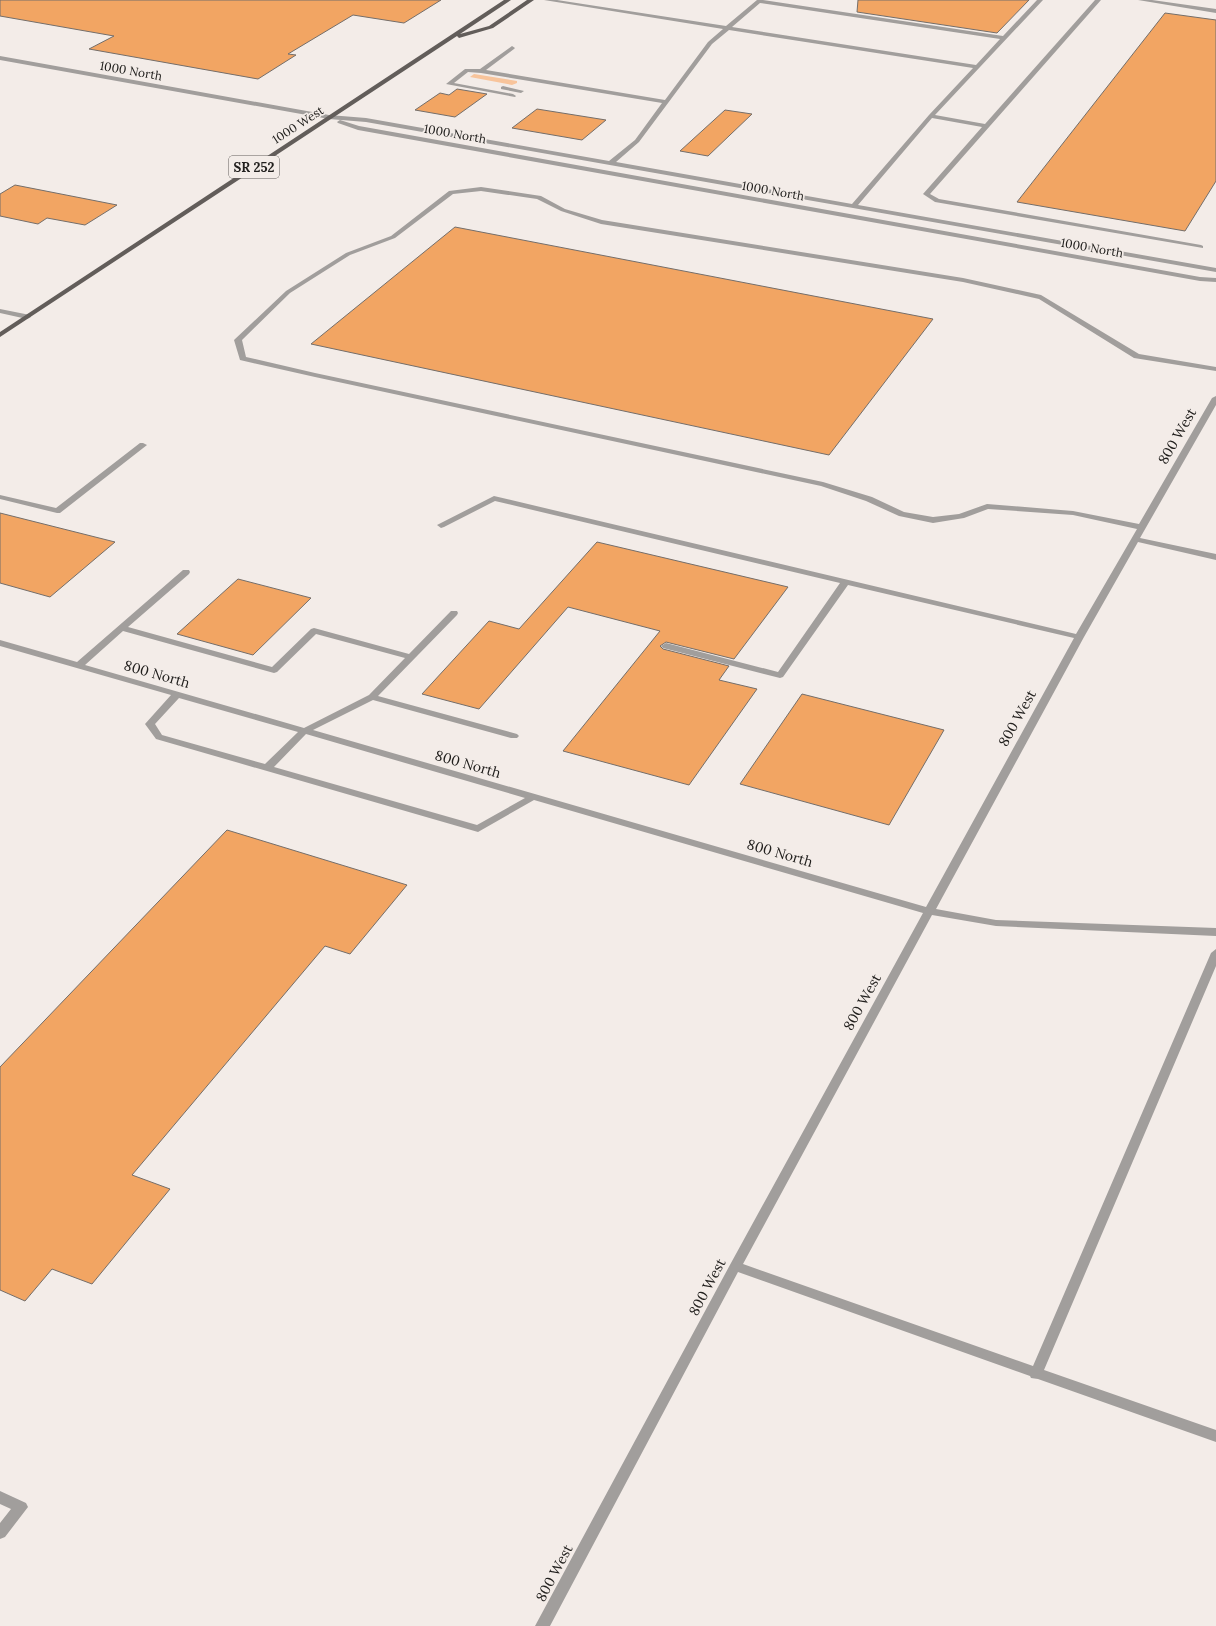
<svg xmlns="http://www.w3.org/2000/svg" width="1216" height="1626" viewBox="0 0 1216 1626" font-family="Lora,serif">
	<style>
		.green { fill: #f8c49b }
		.building { fill: #f2a563; stroke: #746e6a }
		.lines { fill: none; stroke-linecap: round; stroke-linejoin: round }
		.minor { fill: #a19e9c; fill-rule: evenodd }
		.major { fill: #625d5a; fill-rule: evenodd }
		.labels { text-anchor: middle; stroke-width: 3.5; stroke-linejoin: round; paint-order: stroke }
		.far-street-label { font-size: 12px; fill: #22201e; stroke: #f3ece8 }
		.shield { fill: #f3ece8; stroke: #615d5b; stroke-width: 1 }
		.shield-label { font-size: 13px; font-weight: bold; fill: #22201e }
		.street-label { font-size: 14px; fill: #22201e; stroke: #f3ece8 }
	</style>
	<rect width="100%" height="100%" fill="#f3ece8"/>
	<!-- green -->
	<path class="green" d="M474,74L517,81V83L512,85L470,77Z"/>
	<!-- building -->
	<g class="building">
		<path d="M0,0H441L404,23L353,15L288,54L296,55L258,79L89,49L114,36L0,16Z"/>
		<path d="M858,0H1029L997,33L857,12Z"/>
		<path d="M1165,13L1216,20V181L1185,231L1017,202Z"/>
		<path d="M457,89L487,94L455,117L415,110L440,93L449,95Z"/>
		<path d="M537,109L606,120L582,140L512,128Z"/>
		<path d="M725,110L752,114L708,156L680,151Z"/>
		<path d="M15,185L117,205L85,225L47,218L38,224L0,216V194Z"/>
		<path d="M455,227L933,319L829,455L311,344Z"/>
		<path d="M0,513L115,542L50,597L0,583Z"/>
		<path d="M597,542L788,587L734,659L666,642L660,646L663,649L729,666L719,680L757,689L689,785L563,751L660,631L568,607L479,709L422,694L489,621L519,629Z"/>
		<path d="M238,579L311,598L253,655L177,634Z"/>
		<path d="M802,694L944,730L889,825L740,784Z"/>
		<path d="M227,830L407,885L350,954L325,946L132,1175L170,1189L92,1284L52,1269L25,1301L0,1290V1067Z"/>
	</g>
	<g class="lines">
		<!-- minor -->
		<g class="minor">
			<path d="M544,0H557L726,26L757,0H763L1003,36L1037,0H1043L935,115L985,124L1095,0H1101L930,194L939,199L1201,245L1203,246V248L935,202L923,194L982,127L932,118L858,205L1216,268V272L366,122L329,119L0,60V56L329,115L366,118L609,161L635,140L662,103L481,73L468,72L454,83L513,94L516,96L515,97L446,84L465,69H480L512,46L515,48L514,49L486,70L665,100L708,42L723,29ZM760,3L1000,39L976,65L732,27ZM729,30L973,68L929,115L852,204L616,162L639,142L712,44Z"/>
			<path d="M1138,0H1152L1216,9V13Z"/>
			<path d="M503,86L524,91L521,93L501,89V87Z"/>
			<path d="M340,120L359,126L1200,277L1216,278V282L1200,281L358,130L338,123L337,122Z"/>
			<path d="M481,187L541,196L565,209L602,220L963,278L1041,295L1139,354L1216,367V371L1134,358L1039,299L963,282L601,224L561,211L537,199L481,191L453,194L395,238L350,255L290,293L242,340L246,357L315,373L823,482L872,497L904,512L933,517L959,514L987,504L1073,511L1139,524L1212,398L1216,396V405L1140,538L1216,554V560L1138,542L1084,637L936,909L996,920L1216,928V936L996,926L932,915L743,1264L1033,1366L1211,953L1216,949V966L1044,1370L1216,1430V1442L1038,1379L1031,1378L1030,1376L738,1272L550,1626H535L731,1263L923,913L534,800L478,832L156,739L145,724L171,695L0,646V640L77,662L183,570H189L190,572L189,574L128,627L272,667L311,629L314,628L409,654L451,611H457L458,613L457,615L378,696L517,734L519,736L517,738H511L373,700L313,730L926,907L1074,638L848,585L783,677L780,678L663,648L661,646L666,643L778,672L840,583L495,501L444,527L441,528L437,525L494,496L1076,634L1137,529L1073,515L988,509L964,518L933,523L899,516L866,501L821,486L315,377L240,360L234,340L286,291L346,253L391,236L449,191ZM123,631L274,673L277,672L316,634L405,658L369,695L304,728L85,665ZM179,698L298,732L265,764L162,735L155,724ZM306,734L525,798L477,825L274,767Z"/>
			<path d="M0,309L30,315L31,317L27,319L0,313Z"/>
			<path d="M140,443H143L147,445L60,513H57L0,499V495L56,508Z"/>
			<path d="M0,1491L26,1503L28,1507L5,1537L0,1539V1523L11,1509L0,1504Z"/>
		</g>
		<!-- major -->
		<path class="major" d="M504,0H511L460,34L489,26L527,0H534L493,28L459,38L457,36L0,337V332Z"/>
	</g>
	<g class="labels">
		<!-- far-street labels -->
		<g class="far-street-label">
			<text transform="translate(131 71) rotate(10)" y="4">1000 North</text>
			<text transform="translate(298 125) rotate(-33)" y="4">1000 West</text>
			<text transform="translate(455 134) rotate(10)" y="4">1000 North</text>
			<text transform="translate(773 191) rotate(10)" y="4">1000 North</text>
			<text transform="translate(1092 248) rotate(10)" y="4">1000 North</text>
		</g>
		<!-- shield labels -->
		<rect class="shield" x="229" y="156" width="50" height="22" rx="3"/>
		<g class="shield-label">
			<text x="254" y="172">SR 252</text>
		</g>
		<!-- street labels -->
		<g class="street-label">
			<text transform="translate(1177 436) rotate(-60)" y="5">800 West</text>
			<text transform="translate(157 674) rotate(16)" y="5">800 North</text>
			<text transform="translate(1017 718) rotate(-61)" y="5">800 West</text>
			<text transform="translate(468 764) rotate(16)" y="5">800 North</text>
			<text transform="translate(780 853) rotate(16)" y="5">800 North</text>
			<text transform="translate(862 1002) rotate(-61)" y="5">800 West</text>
			<text transform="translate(707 1287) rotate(-62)" y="5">800 West</text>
			<text transform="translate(554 1573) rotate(-62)" y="5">800 West</text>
		</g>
	</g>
</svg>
